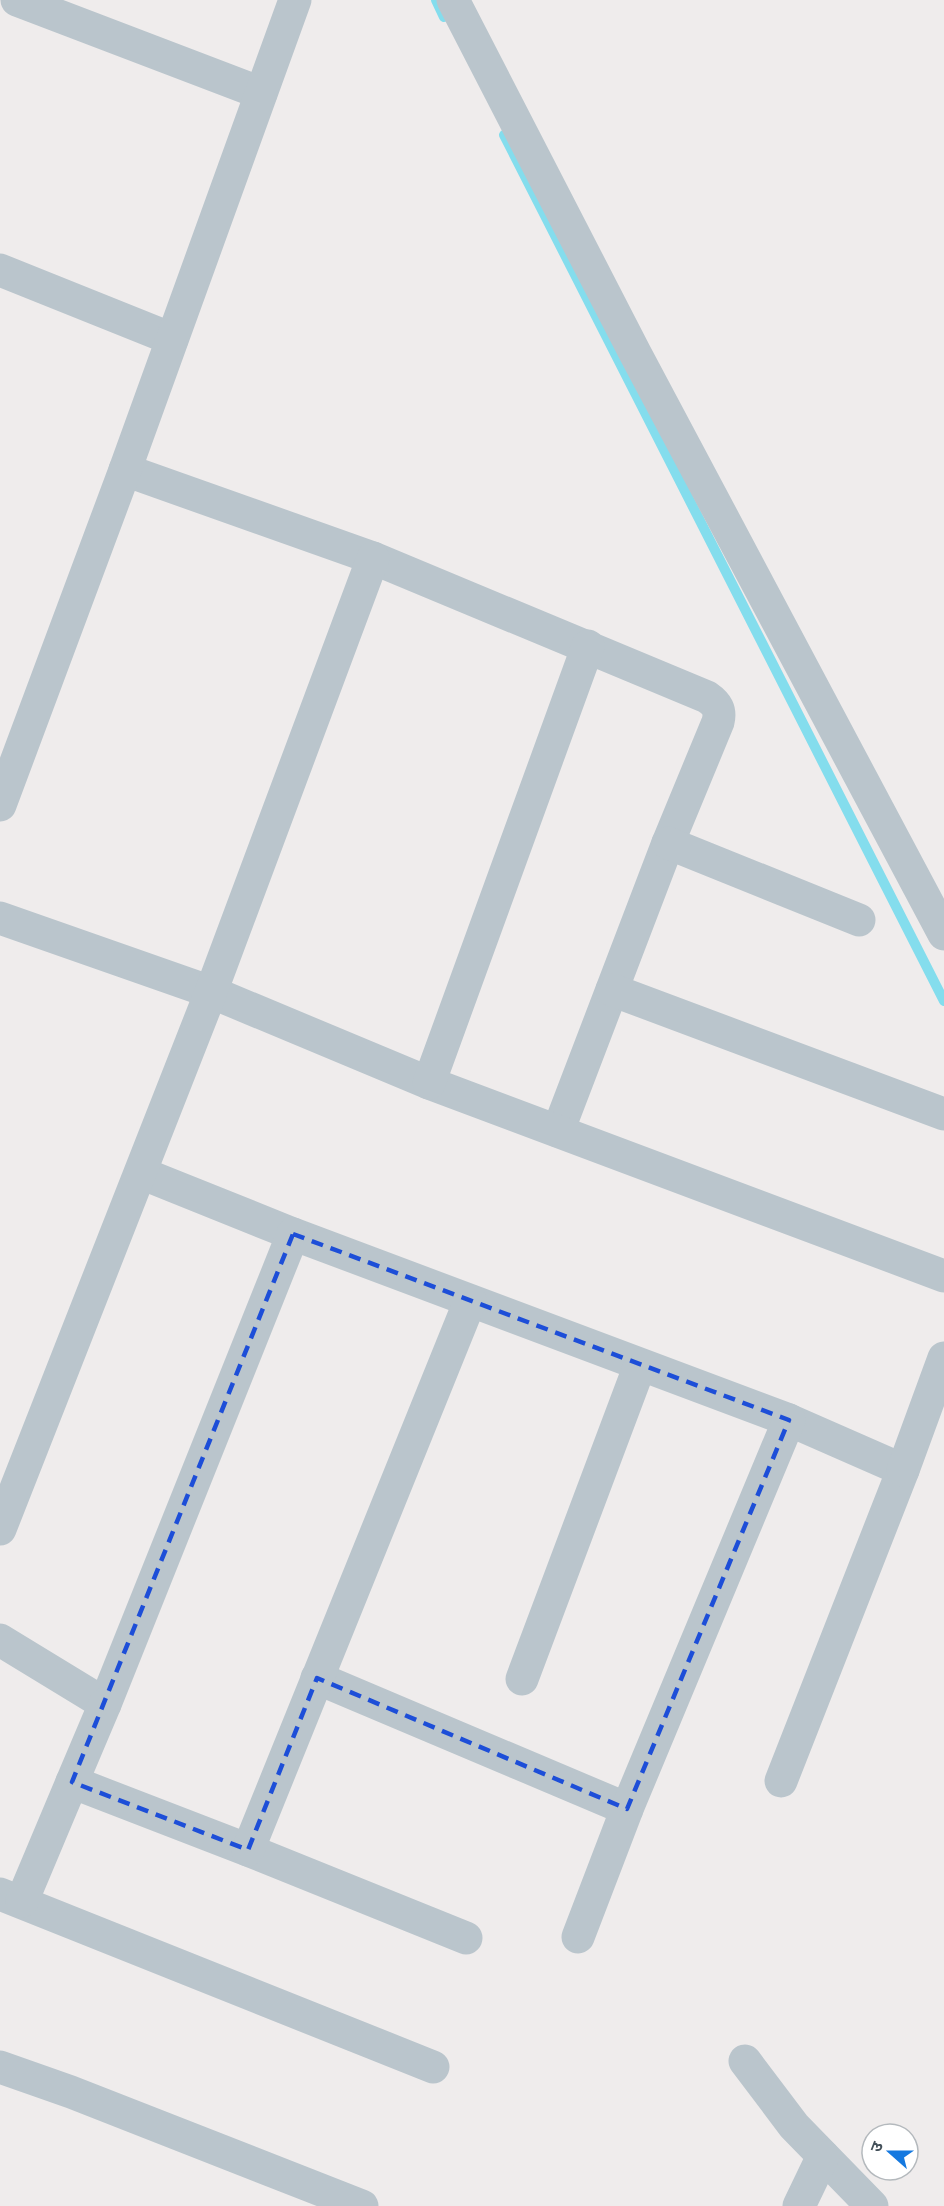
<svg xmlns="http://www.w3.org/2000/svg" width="944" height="2206" viewBox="0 0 944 2206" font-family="'Nunito Sans','Noto Sans Devanagari',sans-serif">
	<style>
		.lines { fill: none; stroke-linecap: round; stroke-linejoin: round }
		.stream { stroke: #84dded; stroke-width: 10 }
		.minor { stroke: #bac5cc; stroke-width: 33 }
		.marked { fill: none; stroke: #1d4ed8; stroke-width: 4.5; stroke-dasharray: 12 8; stroke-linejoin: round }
	</style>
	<rect width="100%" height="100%" fill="#efecec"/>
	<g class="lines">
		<!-- stream -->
		<g class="stream">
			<path d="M436,0L444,17"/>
			<path d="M504,135L944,1001"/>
		</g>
		<!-- minor -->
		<g class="minor">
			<path d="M17,0L261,93"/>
			<path d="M453,0L635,353L944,934"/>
			<path d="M0,270L172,339"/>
			<path d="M125,470L373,558L707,697C717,704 721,710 718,722L668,843L558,1131"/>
			<path d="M0,805L125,470L295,0"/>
			<path d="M668,843L859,920"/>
			<path d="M0,918L211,992L429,1083L944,1276"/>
			<path d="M612,990L944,1114"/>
			<path d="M429,1083L588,646"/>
			<path d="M141,1173L293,1234L789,1420L903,1470L781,1781"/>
			<path d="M903,1470L944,1358"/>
			<path d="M0,1529L211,992L373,558"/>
			<path d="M0,1640L105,1704L293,1234"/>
			<path d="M317,1678L627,1809"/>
			<path d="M522,1679L640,1365"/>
			<path d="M105,1704L72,1782L248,1850L466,1938"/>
			<path d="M248,1850L470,1301"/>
			<path d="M0,1894L433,2067"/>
			<path d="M22,1901L72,1782"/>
			<path d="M578,1937L627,1809L789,1420"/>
			<path d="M745,2061L794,2126L872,2206"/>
			<path d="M0,2067L71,2092L362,2206"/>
			<path d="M799,2206L823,2156"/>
		</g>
	</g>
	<!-- marked area -->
	<path class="marked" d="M293,1234L789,1420L627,1809L317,1678L248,1850L72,1782Z"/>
	<!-- north arrow -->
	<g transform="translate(890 2152) rotate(291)"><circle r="28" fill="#ffffff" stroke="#b4b9bd" stroke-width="1.5"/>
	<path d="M0-4.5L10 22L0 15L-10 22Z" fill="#1579e0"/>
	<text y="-9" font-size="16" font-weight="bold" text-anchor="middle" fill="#44515a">उ</text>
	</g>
</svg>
